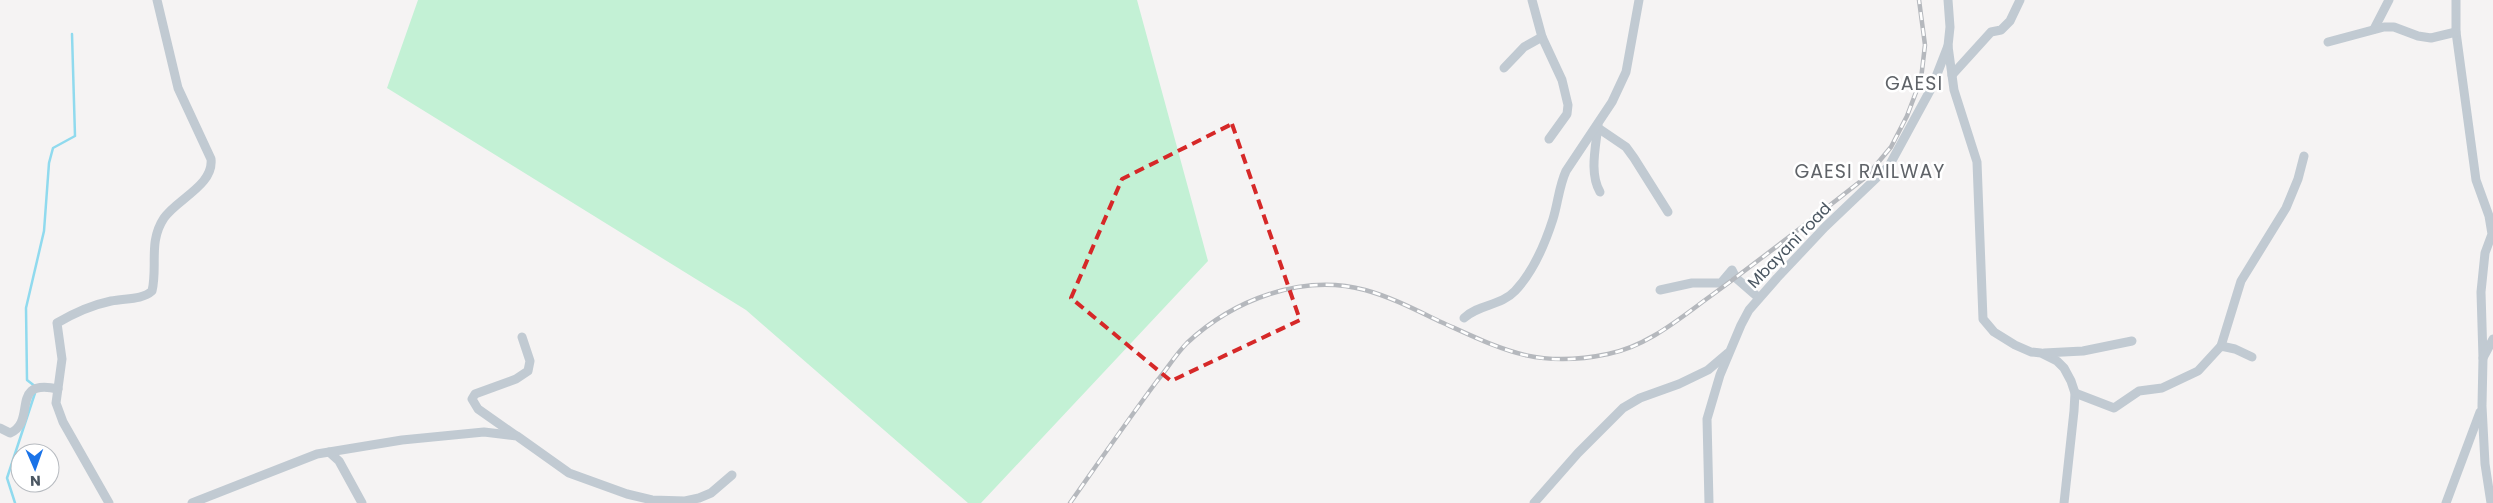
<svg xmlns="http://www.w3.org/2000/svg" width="2493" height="503" viewBox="0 0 2493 503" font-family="Poppins,sans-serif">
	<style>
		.green { fill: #c3f1d5 }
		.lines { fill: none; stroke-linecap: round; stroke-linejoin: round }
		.stream { stroke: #90daee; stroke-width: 2.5 }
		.minor { stroke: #c1cad2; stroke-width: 9 }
		.rail-casing { stroke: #b5b8bd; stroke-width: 4.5 }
		.rail { stroke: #fff; stroke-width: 2.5; stroke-dasharray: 8; stroke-linecap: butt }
		.marked { fill: none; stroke: #d62828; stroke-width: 4; stroke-dasharray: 10 6; stroke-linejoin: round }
		.labels { text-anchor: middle; stroke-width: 5; stroke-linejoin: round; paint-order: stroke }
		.street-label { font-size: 16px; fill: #4a5661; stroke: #fff }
		.quarter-label { font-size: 19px; letter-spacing: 1px; fill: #5f6368; stroke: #fff }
	</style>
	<rect width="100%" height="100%" fill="#f5f3f3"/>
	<!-- green -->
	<path class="green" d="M418,0H1137L1208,261L981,503H968L746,310L387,88Z"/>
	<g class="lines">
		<!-- stream -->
		<g class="stream">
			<path d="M36,387L27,380L26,308L44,231L49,163L53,148L75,136L72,34"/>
			<path d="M15,503L7,478L35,393"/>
		</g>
		<!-- minor -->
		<g class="minor">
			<path d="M1532,0L1542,37L1562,80L1568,105L1567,114L1549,139"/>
			<path d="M2456,0V32L2476,180L2489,216L2492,234L2485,253L2481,292L2483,358"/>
			<path d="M2374,29L2389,0"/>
			<path d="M2328,42L2384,27H2394L2418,36L2431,38L2456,32"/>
			<path d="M1948,46L1954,90L1977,162L1983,319L1994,332L2015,345L2031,352L2041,353L2057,361L2064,368L2071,381L2075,393L2074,411L2064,503"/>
			<path d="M1504,68L1524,47L1542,37"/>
			<path d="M1952,75L1991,32L2001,30L2010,21L2020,0"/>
			<path d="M1598,125C1596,146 1589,173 1600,192"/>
			<path d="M1598,128L1626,147L1634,158L1668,212"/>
			<path d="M1660,290L1692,283H1721L1732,270L1736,278L1759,298"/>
			<path d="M1464,318C1479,304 1501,306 1515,291C1533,272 1545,244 1553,219C1558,203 1559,186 1566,171L1612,102L1626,72L1639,0"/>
			<path d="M2221,346L2241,281L2286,208L2298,179L2304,156"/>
			<path d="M2044,353L2083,351L2132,341"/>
			<path d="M2075,393L2114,408L2139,391L2162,388L2198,371L2221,346L2235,349L2252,357"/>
			<path d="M0,428L10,433C38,421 8,378 58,389"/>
			<path d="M515,435L478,409L472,399L475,394L516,379L528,371L530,361L522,337"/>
			<path d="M329,452L339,461L362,503"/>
			<path d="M109,503L63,422L56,403L62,359L57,323C74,313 92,305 111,301C125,298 142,300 152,291C158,266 148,242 164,218C177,199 214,185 211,159L178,88L157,0"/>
			<path d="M192,503L317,454L402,440L484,432L517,436L569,473L627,494L652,500L685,501L699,498L711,493L732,475"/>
			<path d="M1534,503L1578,453L1623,408L1640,398L1679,384L1708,370L1728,353"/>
			<path d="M1709,503L1707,419L1720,375L1741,325L1749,310L1777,278L1825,227L1889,166L1932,87L1948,46L1950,27L1948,0"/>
			<path d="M2446,503L2480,412"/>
			<path d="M2491,503L2485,464L2482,406L2483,358L2493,339"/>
		</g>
		<!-- rail casing -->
		<g class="rail-casing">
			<path id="rail" d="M1070,503C1099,462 1127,421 1157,381C1167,369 1176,354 1187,343C1233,300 1302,273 1365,290C1391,297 1416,310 1441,322C1503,350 1537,369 1608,354C1648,346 1680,318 1712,295C1764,257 1815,217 1866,177L1891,147L1907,116L1921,79L1925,45L1919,0"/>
		</g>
		<!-- rail -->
		<use href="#rail" class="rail"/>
	</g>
	<!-- marked area -->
	<path class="marked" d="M1232,124L1300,320L1171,381L1071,298L1122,179Z"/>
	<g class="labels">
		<!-- street labels -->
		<g class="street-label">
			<text transform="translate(1789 245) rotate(-46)" y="6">Mbayani road</text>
		</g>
		<!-- quarter labels -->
		<g class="quarter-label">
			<text x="1914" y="90">GAESI</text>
			<text x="1870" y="178">GAESI RAILWAY</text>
		</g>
	</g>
	<!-- north arrow -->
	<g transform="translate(35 468) rotate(178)"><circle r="24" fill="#ffffff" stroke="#b7bbc0"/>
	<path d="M0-4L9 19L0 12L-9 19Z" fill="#1a73e8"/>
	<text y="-8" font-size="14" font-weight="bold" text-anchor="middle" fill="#4a5661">N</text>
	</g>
</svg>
